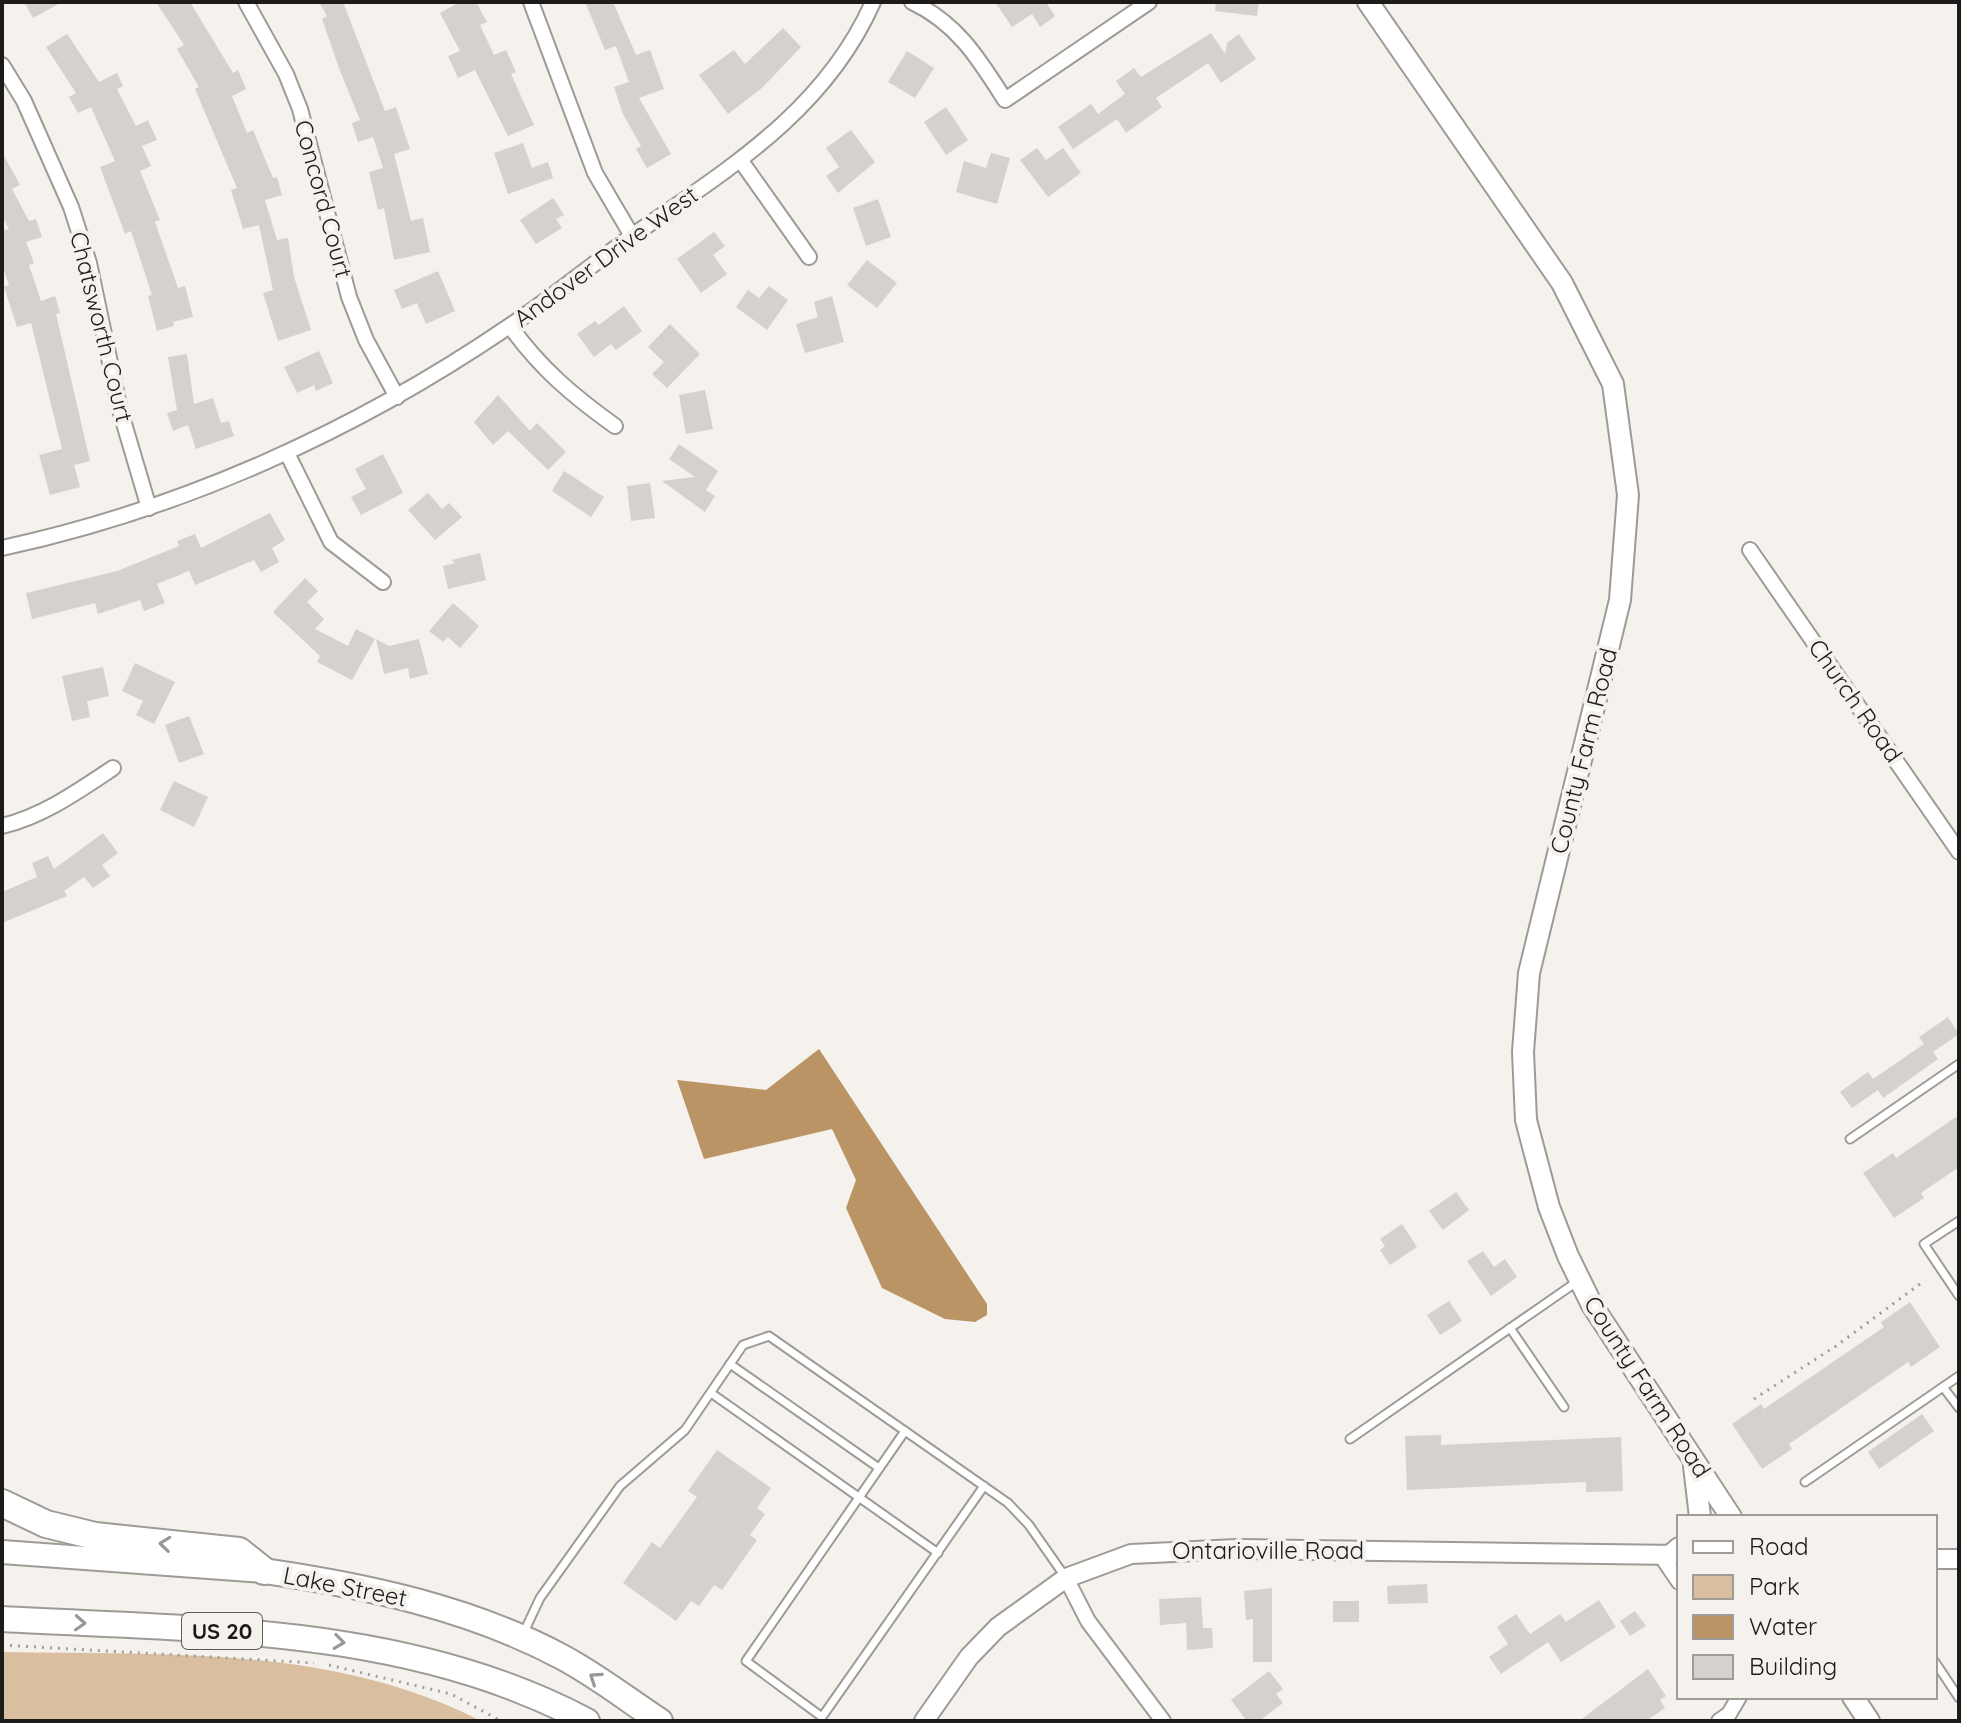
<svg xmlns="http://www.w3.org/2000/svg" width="1961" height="1723" viewBox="0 0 1961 1723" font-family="Quicksand,sans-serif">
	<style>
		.green { fill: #d9bf9f }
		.water { fill: #ba9464 }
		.building { fill: #d5d1cd }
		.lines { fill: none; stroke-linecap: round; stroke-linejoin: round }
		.service-casing { stroke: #9e9b96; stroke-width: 11 }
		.minor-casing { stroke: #9e9b96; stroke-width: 18 }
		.tertiary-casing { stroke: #9e9b96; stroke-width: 22 }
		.secondary-casing { stroke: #9e9b96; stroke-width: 24 }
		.primary-casing { stroke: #9e9b96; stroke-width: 26 }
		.trunk-casing { stroke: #9e9b96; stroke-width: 28 }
		.motorway-casing { stroke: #9e9b96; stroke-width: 30 }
		.path { stroke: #a19e9a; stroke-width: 3; stroke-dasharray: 2 6; stroke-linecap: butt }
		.service { stroke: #fff; stroke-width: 7 }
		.minor { stroke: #fff; stroke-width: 14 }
		.tertiary { stroke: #fff; stroke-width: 18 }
		.secondary { stroke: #fff; stroke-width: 20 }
		.primary { stroke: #fff; stroke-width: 22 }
		.trunk { stroke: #fff; stroke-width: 24 }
		.motorway { stroke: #fff; stroke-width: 26 }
		.oneway { stroke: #999898 }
		.labels { text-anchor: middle; stroke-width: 8; stroke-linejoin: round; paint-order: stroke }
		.shield { fill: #f5f1ec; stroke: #5d5b59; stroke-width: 2 }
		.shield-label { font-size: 22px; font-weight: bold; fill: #1c1b1a }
		.street-label { font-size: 24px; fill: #1c1b1a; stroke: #f5f1ec }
	</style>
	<rect width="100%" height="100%" fill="#f5f1ec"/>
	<!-- green -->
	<path class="green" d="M2,1652C164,1655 333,1645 481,1721H2Z"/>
	<!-- water -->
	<path class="water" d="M819,1049L987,1304V1315L975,1322L945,1319L882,1288L846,1208L856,1180L832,1129L704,1159L677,1080L766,1090Z"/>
	<!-- building -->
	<g class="building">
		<path d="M24,2H62L33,18Z"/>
		<path d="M156,2H190L233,73L238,70L246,89L232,96L247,133L253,130L273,178L277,177L282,195L265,200L277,240L288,238L294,277L311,330L278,341L263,293L273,290L259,225L243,229L231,190L237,188L195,89L199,87L177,49L184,45Z"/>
		<path d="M319,2H343L385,111L396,107L410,149L394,154L411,221L423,218L430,252L394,260L384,208L378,210L369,172L383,168L373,137L358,142L352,123L360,120L339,68L322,19L327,16Z"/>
		<path d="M460,2H476L487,22L480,25L494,55L506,50L516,72L511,74L534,125L508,136L475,70L458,78L448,56L460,51L440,13Z"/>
		<path d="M585,2H613L636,55L650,50L664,89L639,98L671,154L647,168L636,149L641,146L623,114L614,87L629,82L616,46L605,50Z"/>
		<path d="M995,2H1050L1047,4L1055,16L1040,27L1032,14L1012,27Z"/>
		<path d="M1216,2H1259L1257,16L1215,11Z"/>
		<path d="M783,28L801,47L762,88L728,114L699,75L734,50L745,64Z"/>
		<path d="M1211,33L1225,54L1227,43L1239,34L1256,59L1221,83L1208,63L1156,98L1162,107L1126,133L1117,119L1073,149L1058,127L1091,104L1098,114L1125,94L1116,81L1134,68L1141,77Z"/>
		<path d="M67,34L99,82L117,73L123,86L117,89L136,126L148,120L157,140L142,146L151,166L140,171L160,220L155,222L178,288L185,286L193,317L173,322L174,326L157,331L148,296L152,295L131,231L125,234L100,167L115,161L91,107L78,113L69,97L76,93L46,47Z"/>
		<path d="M907,51L934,68L915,98L888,82Z"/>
		<path d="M946,107L968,140L946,155L924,122Z"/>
		<path d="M851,130L875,162L838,193L826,176L839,167L826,148Z"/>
		<path d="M523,143L532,168L548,162L553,178L508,194L494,153Z"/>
		<path d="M1037,148L1046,160L1063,148L1081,173L1048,197L1020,160Z"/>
		<path d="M2,152L20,185L12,189L29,221L36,219L42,237L26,242L34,263L29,265L41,301L55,296L60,313L56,314L90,461L74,465L80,487L50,495L39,455L62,449L31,323L17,327L4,287L9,285L2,265V231L9,229L2,216Z"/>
		<path d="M991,153L1010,158L997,204L956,192L964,161L986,168Z"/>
		<path d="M553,198L564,215L556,219L562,228L536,244L520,220Z"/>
		<path d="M878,199L891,237L866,246L853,208Z"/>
		<path d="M714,232L725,246L713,255L727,274L701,293L677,259Z"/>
		<path d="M867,260L897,283L877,308L847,285Z"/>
		<path d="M438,271L455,311L426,324L417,303L402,309L394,290Z"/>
		<path d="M769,286L788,300L767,330L736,307L748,290L759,298Z"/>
		<path d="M832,296L844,342L805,353L796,324L818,317L814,302Z"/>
		<path d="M624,306L642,331L616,350L611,344L594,357L577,334L595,321L599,325Z"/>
		<path d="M670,324L700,354L667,388L652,374L664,362L648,347Z"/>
		<path d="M319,351L333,383L316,391L314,385L297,393L284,367Z"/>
		<path d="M187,354L194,404L213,398L221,423L229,421L234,436L196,449L188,425L173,431L167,413L177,410L168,357Z"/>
		<path d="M705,390L713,429L686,434L679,395Z"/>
		<path d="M498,395L530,431L537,423L566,452L548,470L508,431L493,445L474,422Z"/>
		<path d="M679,444L718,471L706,490L715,496L705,512L662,481L695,477L669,459Z"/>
		<path d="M383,454L403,493L361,515L351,497L366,489L355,469Z"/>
		<path d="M564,471L604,497L591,517L552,491Z"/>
		<path d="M650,483L655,518L631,521L627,486Z"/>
		<path d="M428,493L442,509L449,503L462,517L435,540L408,510Z"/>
		<path d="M270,513L285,540L272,548L279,562L261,572L254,560L195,585L189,571L157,584L165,603L144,611L140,600L98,614L95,603L32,619L26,593L117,571L179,546L177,541L195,534L201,548Z"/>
		<path d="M480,553L486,580L448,589L443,566L455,563L452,560Z"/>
		<path d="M305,578L318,591L307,602L324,619L315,629L348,646L356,629L375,639L352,680L317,662L320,656L273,612Z"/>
		<path d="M453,603L479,626L460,648L448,637L443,642L429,631Z"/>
		<path d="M376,639L389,646L419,639L428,674L410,679L408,668L384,674Z"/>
		<path d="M135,663L175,682L154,724L136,715L143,701L122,691Z"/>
		<path d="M103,667L109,696L87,701L90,717L72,721L62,676Z"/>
		<path d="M189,716L204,754L179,763L165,725Z"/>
		<path d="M174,781L208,797L194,827L160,810Z"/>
		<path d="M103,833L118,853L102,865L110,876L93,888L84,877L64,891L67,896L2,923V892L37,877L32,863L48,856L54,869Z"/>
		<path d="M1948,1017L1959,1034L1933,1052L1938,1059L1883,1098L1878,1090L1852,1108L1840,1092L1868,1072L1873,1079L1924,1044L1919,1037Z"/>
		<path d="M1959,1115V1167L1921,1193L1924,1198L1894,1218L1863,1173L1893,1153L1896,1158Z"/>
		<path d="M1456,1192L1469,1210L1443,1230L1429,1211Z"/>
		<path d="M1402,1224L1417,1247L1390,1265L1380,1250L1385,1246L1380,1239Z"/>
		<path d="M1483,1251L1494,1267L1505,1259L1517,1277L1491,1296L1467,1261Z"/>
		<path d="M1449,1301L1462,1321L1440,1335L1427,1315Z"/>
		<path d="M1910,1302L1940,1347L1911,1367L1908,1362L1789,1444L1792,1449L1762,1469L1732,1424L1761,1404L1764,1409L1884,1327L1881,1322Z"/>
		<path d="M1922,1414L1934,1431L1879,1469L1868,1452Z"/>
		<path d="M1441,1435V1445L1621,1437L1623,1491L1586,1492V1482L1407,1490L1405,1436Z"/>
		<path d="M717,1450L771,1488L757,1508L765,1514L750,1535L757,1540L722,1590L714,1585L699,1606L691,1601L676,1621L623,1583L652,1542L660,1548L697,1497L688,1491Z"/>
		<path d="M1427,1584L1428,1603L1388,1604L1387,1586Z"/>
		<path d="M1272,1588V1662H1253V1619L1246,1620L1244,1591Z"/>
		<path d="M1201,1597L1203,1628H1212L1213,1648L1187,1650L1186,1623L1160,1625L1159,1599Z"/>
		<path d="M1599,1600L1616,1627L1561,1662L1548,1642L1501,1674L1489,1657L1508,1644L1497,1627L1516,1614L1530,1634L1560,1614L1566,1622Z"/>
		<rect x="1333" y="1601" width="26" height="21"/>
		<path d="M1635,1611L1646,1626L1630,1636L1620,1621Z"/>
		<path d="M1648,1669L1666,1696L1660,1700L1665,1708L1646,1721H1579Z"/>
		<path d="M1269,1671L1283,1689L1276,1694L1283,1703L1259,1721H1247L1231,1700Z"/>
	</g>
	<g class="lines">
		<!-- service casing -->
		<g class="service-casing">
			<g id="service">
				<path d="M1850,1139L1959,1064"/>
				<path d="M1959,1221L1924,1244L1959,1296"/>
				<path d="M1510,1328L1564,1407"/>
				<path d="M730,1364L879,1468"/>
				<path d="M1943,1387L1959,1408"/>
				<path d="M711,1393L938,1553"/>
				<path d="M905,1431L746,1661L822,1717L984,1486"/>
				<path d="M1350,1439L1578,1281"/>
				<path d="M1805,1482L1959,1376"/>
				<path d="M524,1632L540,1598L620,1486L685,1430L743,1345L769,1336L1008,1503L1029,1525L1066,1578"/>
				<path d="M1935,1662L1959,1698"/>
			</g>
		</g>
		<!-- minor casing -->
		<g class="minor-casing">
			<g id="minor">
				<path d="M246,2L286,74L300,109L349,297L366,340L397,397"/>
				<path d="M531,2L595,173L632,236"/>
				<path d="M912,2C957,23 979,59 1005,100L1149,2"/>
				<path d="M2,65L24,101L71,207L89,263L120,410L149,508"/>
				<path d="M741,161L809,257"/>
				<path d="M510,326C540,368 573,396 615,426"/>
				<path d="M287,453L331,542L383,582"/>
				<path d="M2,548C183,509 355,431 508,327C552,298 592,264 635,234C728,169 825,111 873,2"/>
				<path d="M1750,550L1959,852"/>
				<path d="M2,826C43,816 77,792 113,768"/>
				<path d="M1660,1554L1679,1582"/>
				<path d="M1066,1578L1088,1621L1163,1721"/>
				<path d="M1719,1721L1729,1714L1739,1697"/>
			</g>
		</g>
		<!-- tertiary casing -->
		<g class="tertiary-casing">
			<g id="tertiary">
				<path d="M1935,1559H1959"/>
				<path d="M924,1721L969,1657L998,1627L1066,1578L1131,1554L1238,1549L1679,1555"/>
			</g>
		</g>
		<!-- secondary casing -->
		<g class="secondary-casing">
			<g id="secondary">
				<path d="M1368,2L1562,283L1613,384L1628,495L1620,600L1529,973L1523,1052L1526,1120L1549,1207L1568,1256L1592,1305L1731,1517"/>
				<path d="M1694,1466L1700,1517"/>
				<path d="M1672,1554L1679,1548"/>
				<path d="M1853,1697L1869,1721"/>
			</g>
		</g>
		<!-- primary casing -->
		<g class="primary-casing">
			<path id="primary" d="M2,1552L264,1571"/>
		</g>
		<!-- trunk casing -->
		<g class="trunk-casing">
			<g id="trunk">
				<path d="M264,1571C367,1586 470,1608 562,1657C596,1675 628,1700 660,1721"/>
				<path d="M2,1619C201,1630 406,1625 587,1721"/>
			</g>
		</g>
		<!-- motorway casing -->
		<g class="motorway-casing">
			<path id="motorway" d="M2,1503L46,1524L95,1536L239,1551L264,1571"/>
		</g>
		<!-- path -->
		<g class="path">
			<path d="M1754,1399L1836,1346L1920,1284"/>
			<path d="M2,1645L314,1663"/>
			<path d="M329,1665L451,1694L501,1721"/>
		</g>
		<!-- service -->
		<use href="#service" class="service"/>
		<!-- minor -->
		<use href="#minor" class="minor"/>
		<!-- tertiary -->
		<use href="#tertiary" class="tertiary"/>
		<!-- secondary -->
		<use href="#secondary" class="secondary"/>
		<!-- primary -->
		<use href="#primary" class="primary"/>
		<!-- trunk -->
		<use href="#trunk" class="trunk"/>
		<!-- motorway -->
		<use href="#motorway" class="motorway"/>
	</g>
	<!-- one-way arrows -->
	<defs><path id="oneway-chevron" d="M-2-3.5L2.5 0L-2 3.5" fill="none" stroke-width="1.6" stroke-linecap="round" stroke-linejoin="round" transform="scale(2)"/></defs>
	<g class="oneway">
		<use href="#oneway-chevron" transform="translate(165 1544) rotate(-174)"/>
		<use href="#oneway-chevron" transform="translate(80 1623) rotate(3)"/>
		<use href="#oneway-chevron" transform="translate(339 1642) rotate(7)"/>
		<use href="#oneway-chevron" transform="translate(595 1678) rotate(-146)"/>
	</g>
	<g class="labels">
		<!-- shield labels -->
		<rect class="shield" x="182" y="1613" width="80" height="36" rx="6"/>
		<g class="shield-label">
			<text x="222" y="1639">US 20</text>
		</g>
		<!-- street labels -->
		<g class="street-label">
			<text transform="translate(323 199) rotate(75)" y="8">Concord Court</text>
			<text transform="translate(606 257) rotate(-36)" y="8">Andover Drive West</text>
			<text transform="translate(101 327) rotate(76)" y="8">Chatsworth Court</text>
			<text transform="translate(1855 701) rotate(55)" y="8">Church Road</text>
			<text transform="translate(1584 751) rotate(-76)" y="8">County Farm Road</text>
			<text transform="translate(1647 1387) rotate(57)" y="8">County Farm Road</text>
			<text x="1268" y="1559">Ontarioville Road</text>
			<text transform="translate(345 1587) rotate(11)" y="8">Lake Street</text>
		</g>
	</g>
	<!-- border -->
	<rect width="1961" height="1723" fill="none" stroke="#1c1b1a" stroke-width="8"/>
	<!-- legend -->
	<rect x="1677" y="1515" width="260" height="184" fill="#f5f1ec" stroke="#9e9b98" stroke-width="2"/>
	<rect x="1693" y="1541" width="40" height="12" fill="#ffffff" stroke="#9e9b98" stroke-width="2"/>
	<text x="1749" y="1555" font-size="24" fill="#1c1b1a">Road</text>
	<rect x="1693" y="1575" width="40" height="24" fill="#d9bf9f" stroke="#9e9b98" stroke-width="2"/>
	<text x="1749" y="1595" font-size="24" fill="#1c1b1a">Park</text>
	<rect x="1693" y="1615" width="40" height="24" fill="#ba9464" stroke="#9e9b98" stroke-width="2"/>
	<text x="1749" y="1635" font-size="24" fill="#1c1b1a">Water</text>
	<rect x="1693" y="1655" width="40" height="24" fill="#d5d1cd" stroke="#9e9b98" stroke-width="2"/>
	<text x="1749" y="1675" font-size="24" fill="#1c1b1a">Building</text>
</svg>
